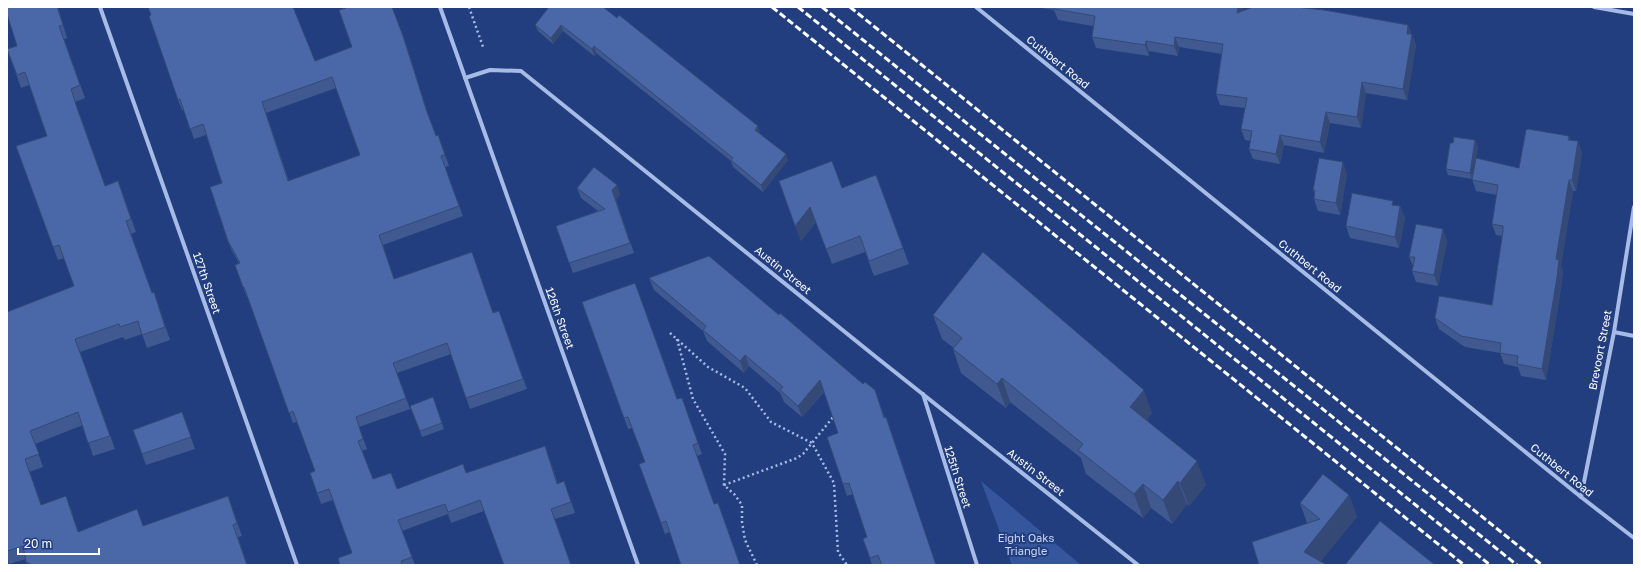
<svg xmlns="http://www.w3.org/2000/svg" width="1641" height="572" viewBox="0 0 1641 572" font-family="'Golos Text',sans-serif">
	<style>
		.green { fill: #35569d }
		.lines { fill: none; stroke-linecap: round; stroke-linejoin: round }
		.path { stroke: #a7bbe7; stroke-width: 2.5; stroke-dasharray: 2 3; stroke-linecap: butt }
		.street { stroke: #a7bbe7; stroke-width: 4 }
		.rail { stroke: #fff; stroke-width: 3; stroke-dasharray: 7 3; stroke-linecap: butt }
		.wall { fill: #405990; fill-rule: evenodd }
		.shaded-wall { fill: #344976 }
		.building { fill: #4a68a8; stroke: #344976; fill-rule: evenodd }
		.labels { text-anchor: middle; stroke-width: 4; stroke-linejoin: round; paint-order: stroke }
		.street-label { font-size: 11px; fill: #fff; stroke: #223e7f }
		.park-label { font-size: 11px; fill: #cad8f5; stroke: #223e7f }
	</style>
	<rect width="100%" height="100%" fill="#223e7f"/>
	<!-- green -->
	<path class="green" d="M981,481L1081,565H1012Z"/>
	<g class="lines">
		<!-- path -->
		<g class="path">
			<path d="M469,7L483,47"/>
			<path d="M670,333L708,367L745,388L771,422L812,443L834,483L838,552L847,565"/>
			<path d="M677,339L693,399L725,454L724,485"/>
			<path d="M757,565L745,540L742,522V505L735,495L724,485L797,458L803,454L834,416"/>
		</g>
		<!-- street -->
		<g class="street">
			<path d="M100,7L297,565"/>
			<path d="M440,7L638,565"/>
			<path d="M976,7L1581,497L1634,538"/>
			<path d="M1594,7L1634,14"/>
			<path d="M465,78L490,70L521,71L876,357L1138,565"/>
			<path d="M1614,332L1634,336"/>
			<path d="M923,394L977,565"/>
			<path d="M1581,497L1614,332L1634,207"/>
		</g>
		<!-- rail -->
		<g class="rail">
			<path d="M772,7L1464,565"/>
			<path d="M798,7L1490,565"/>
			<path d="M822,7L1517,565"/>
			<path d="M850,7L1542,565"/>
		</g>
	</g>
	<!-- wall -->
	<g class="wall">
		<path d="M58,7L67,38L64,39L85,98L75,102L82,121L105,186L118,181L136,232L131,234L152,293L154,292L170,340L147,348L142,334L125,340L123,337L80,352L115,449L93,456L83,425L35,444L43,467L29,472L41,505L71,509L78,532L143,526L228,496L242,536L238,537L247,565H27L26,559L9,564L7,557V312L74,286L64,258L58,260L16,146L47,136L29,85L21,88L7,49L17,46Z"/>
		<path d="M549,7L760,133V134L788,160L763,192L733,167L731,161L596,53L594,56L563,31L553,44L538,31L535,25Z"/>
		<path d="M1041,7H1244L1243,10L1408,25L1416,45L1407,100L1366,93L1361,128L1330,123L1324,153L1284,145L1280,164L1253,159L1249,149L1251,141L1245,140L1241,129L1245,108L1220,105L1216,94L1222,54L1179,47L1178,56L1149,51V56L1096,48L1092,37L1093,26L1058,20L1054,10L1042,8Z"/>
		<path d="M352,47H407L429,119L436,136L438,135L449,166L445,167L463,216L383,245L394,279L493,312L499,311L527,389L470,409L451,354L397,373L410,409L359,427L367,449L362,451L373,479L397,489L466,473L549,457L558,484L568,492L575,513L555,519L484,511L451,523L448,514L402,531L415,565H340L352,553L333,500L321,504L310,473L315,471L297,422L293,423L248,297L247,298L235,265L239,263L232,251L228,241L222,183L206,135L194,139L184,110H182L178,100L315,61ZM336,88L360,155L289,181L266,113Z"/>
		<path d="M1569,136L1570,140L1578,141L1582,153L1576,191H1573L1561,265L1563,271L1561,288L1546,380L1521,376L1518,367L1504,364L1500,353L1465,347L1439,329L1435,318L1492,305L1502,236L1496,235L1492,224L1497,195L1476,191L1472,179L1448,175L1446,169L1453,143L1478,146L1473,173L1519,168Z"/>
		<path d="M1347,174L1340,215L1318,211L1314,199L1315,194L1313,190Z"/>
		<path d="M876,175L909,264L874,276L865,252L832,264L816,222L801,241L779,181L842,188Z"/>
		<path d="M617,185L620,195L616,200L634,253L573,273L556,226L598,211L581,198L577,188Z"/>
		<path d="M1394,205L1400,206L1405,218L1399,248L1350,238L1346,226Z"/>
		<path d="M1447,241L1438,286L1416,282L1412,271L1413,266L1409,257Z"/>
		<path d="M649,278L779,315L863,384L875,390L936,565H872L863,539L867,537L853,494L847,496L843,484L838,433L824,392L802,417L784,402L780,393L749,366L744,373L707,341L703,331L654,290Z"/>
		<path d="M582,302L677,399L682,398L702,454L697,456L670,532L665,534L639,464L645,462L632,428L628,429Z"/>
		<path d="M933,315L1152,413L1147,420L1206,485L1189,506L1187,504L1172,524L1151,508L1143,518L1086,474L1081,458L1010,402L1006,408L961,373L953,349L954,348L942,339Z"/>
		<path d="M433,397L444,429L422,437L410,406Z"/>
		<path d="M182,412L195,449L146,465L133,430Z"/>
		<path d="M1349,495L1357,517L1259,565L1307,523L1300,503Z"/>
	</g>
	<!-- shaded-wall -->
	<g class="shaded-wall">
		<path d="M57,7H58L67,38L63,25Z"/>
		<path d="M1238,7H1244L1241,24L1237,13Z"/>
		<path d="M561,25L563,31L553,44L551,38Z"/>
		<path d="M1408,25L1416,45L1407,100L1403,89L1407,34Z"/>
		<path d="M403,36L407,47L430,120L426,109Z"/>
		<path d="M1175,37L1179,47L1178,56L1174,46Z"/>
		<path d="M1146,41L1149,51V56L1145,45Z"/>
		<path d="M594,46L596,53L594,56L592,49Z"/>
		<path d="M1362,82L1366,93L1361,128L1357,117Z"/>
		<path d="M1326,112L1330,123L1324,153L1320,142Z"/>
		<path d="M758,126L760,133L758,137L755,130Z"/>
		<path d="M1280,135L1284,145L1280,164L1276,154Z"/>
		<path d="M1475,140L1478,146L1472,179L1470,173Z"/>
		<path d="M1578,141L1582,153L1576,191L1572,180Z"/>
		<path d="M786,154L788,160L763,192L761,185Z"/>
		<path d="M1343,162L1347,174L1340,215L1336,203Z"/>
		<path d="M1569,180L1573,191L1561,265L1563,271L1561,288L1546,380L1542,369L1556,259Z"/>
		<path d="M617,185L620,195L616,200L634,253L612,190Z"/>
		<path d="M1400,206L1405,218L1399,248L1395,237Z"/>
		<path d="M810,207L816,222L801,241L795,226Z"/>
		<path d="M1443,229L1447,241L1438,286L1434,275Z"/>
		<path d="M745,355L749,366L744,373L740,361Z"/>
		<path d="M1002,378L1010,402L1006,408L997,384Z"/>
		<path d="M820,380L824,391L802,417L798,406Z"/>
		<path d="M1144,390L1152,413L1139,431L1130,407Z"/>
		<path d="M1197,461L1206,485L1189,506L1180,483Z"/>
		<path d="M1178,481L1187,504L1172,524L1163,500Z"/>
		<path d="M1143,484L1151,508L1143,518L1134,494Z"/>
		<path d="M1349,495L1357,517L1318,565L1304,552Z"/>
	</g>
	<!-- building -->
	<g class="building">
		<path d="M7,7H57L63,25L59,26L80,85L71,89L77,108L105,186L118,181L131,219L126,221L152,293L154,292L165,327L142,335L138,321L120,327L119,324L75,339L110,436L88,443L78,412L30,431L39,454L25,459L41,505L66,496L78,532L137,509L143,526L228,496L237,523L233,525L247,565H33L26,562L23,546L7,551V312L74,286L59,245L53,247L16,146L47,136L25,72L17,75L7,49L17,46L7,14Z"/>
		<path d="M148,7H293L315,61L352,47L339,10L346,8L345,7H392L403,36L426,109L436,136L438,135L445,155L441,156L459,206L379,235L394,279L472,252L493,313L499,311L523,379L466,398L447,343L393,363L406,398L356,417L363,439L358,441L373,479L391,473L397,489L463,464L466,473L545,446L557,484L564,481L571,502L551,509L571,565H504L480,500L448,512L445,504L398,520L412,557L401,561L402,565H340L338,558L352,553L329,489L317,493L310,473L315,471L293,411L289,413L244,287H243L235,265L240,263L228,241L210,187L222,183L203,124L190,129L180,99L178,100L149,16L151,15ZM332,77L360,155L288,181L262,102Z"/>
		<path d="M549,7H603L617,18L619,15L758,126L755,130L786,154L761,185L731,160L733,158L594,46L592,49L561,25L551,38L535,25Z"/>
		<path d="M1054,7H1238L1237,13L1253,7H1295L1324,10L1408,25L1407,34H1412L1403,89L1362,82L1357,117L1326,112L1320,142L1280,135L1276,154L1249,149L1252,131L1241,129L1247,98L1216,94L1223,44L1175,37L1174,46L1146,41L1145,45L1092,37L1095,16L1054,9Z"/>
		<path d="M1528,129L1569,136L1568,140L1578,141L1572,180H1569L1556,259L1559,260L1557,277L1542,369L1517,364L1518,356L1500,353L1501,343L1461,336L1435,318L1439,296L1492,305L1503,231V226L1492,224L1498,185L1472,180L1476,158L1519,168L1526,130Z"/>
		<path d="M1454,137L1475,140L1470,173L1446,169L1450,143H1453Z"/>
		<path d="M1319,158L1343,162L1336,203L1314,199L1315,190H1313Z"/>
		<path d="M832,161L842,188L876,175L903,248L869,261L860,236L826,249L810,207L795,226L779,181Z"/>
		<path d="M594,167L617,185L612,190L630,243L569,263L556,226L605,209L577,188Z"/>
		<path d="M1352,193L1393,201L1392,205L1400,206L1395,237L1346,226Z"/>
		<path d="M1416,224L1443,229L1434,275L1412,271L1415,257H1409Z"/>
		<path d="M983,252L1144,390L1130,407L1197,461L1180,483L1178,481L1163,500L1143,484L1134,494L1078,450L1083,444L1002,378L997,384L953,349L962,338L933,315Z"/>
		<path d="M709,256L779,315L780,313L863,384L865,382L875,390L884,418L886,417L936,565H882L878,555L870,558L863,539L867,537L849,483L843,484L827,437L838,433L820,380L798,406L780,390L783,387L745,355L740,361L703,330L706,326L649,278Z"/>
		<path d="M635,283L677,399L682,398L698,443L693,445L714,504L718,503L740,565H681L666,521L661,523L639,464L645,462L628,417L624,418L582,302Z"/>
		<path d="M433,397L442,423L420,431L410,406Z"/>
		<path d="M182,412L191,437L142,454L133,430Z"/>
		<path d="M1323,474L1349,495L1304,552L1327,565H1259L1252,542L1320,519L1300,503Z"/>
		<path d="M1380,521L1435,565H1345Z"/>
	</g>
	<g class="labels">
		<!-- street labels -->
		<g class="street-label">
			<text transform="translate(1058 62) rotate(39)" y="4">Cuthbert Road</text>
			<text transform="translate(1310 266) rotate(39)" y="4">Cuthbert Road</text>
			<text transform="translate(783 270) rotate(39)" y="4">Austin Street</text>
			<text transform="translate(207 283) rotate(71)" y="4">127th Street</text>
			<text transform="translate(560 318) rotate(70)" y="4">126th Street</text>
			<text transform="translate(1600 350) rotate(-79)" y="4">Brevoort Street</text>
			<text transform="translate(1562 470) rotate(39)" y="4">Cuthbert Road</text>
			<text transform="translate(1036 472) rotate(38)" y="4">Austin Street</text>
			<text transform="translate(958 477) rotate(72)" y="4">125th Street</text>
		</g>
		<!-- park labels -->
		<g class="park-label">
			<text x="1026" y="542">Eight Oaks<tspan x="1026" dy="13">Triangle</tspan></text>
		</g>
	</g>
	<!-- border -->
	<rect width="1641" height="572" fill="none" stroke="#ffffff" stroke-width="16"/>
	<!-- scale -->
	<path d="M18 548v6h81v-6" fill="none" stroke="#ffffff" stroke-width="2"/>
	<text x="24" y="548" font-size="12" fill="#ffffff" stroke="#223e7f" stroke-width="3" paint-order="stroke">20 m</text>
</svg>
